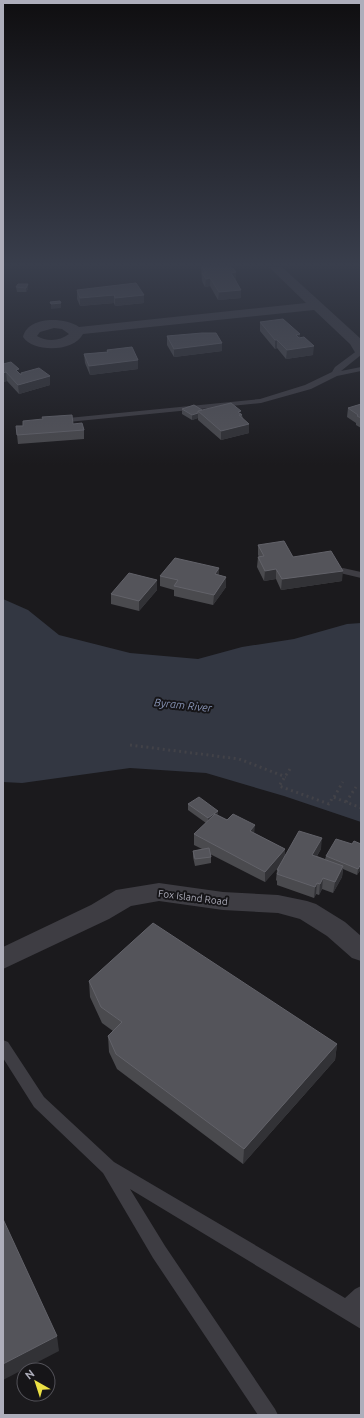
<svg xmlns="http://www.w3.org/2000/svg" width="364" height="1418" viewBox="0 0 364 1418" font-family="Ubuntu,sans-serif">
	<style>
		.water { fill: #333742 }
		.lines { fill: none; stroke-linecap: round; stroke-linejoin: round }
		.path { stroke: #424248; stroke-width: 3; stroke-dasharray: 2 3.5; stroke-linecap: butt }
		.service { fill: #3e3d43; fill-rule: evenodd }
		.minor { fill: #3e3d43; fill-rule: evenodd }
		.wall { fill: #4a4a4e }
		.shaded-wall { fill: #323236 }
		.building { fill: #54545a; stroke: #626269 }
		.labels { text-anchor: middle; stroke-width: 4; stroke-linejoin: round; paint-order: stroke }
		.street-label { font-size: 10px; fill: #aeaebb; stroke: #161518 }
		.water-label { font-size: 11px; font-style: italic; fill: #8793b4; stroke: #161518 }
	</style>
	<rect width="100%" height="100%" fill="#1b1a1d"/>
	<!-- water -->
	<path class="water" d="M3,599L28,610L59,635L130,653L198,659L242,647L294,639L347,624L361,623V822L284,796L206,773L130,768L22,783L3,782Z"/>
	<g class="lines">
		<!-- path -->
		<g class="path">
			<path d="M130,745L239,759L286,777"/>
			<path d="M290,769L279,786L329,804L333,797L361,808"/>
			<path d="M334,797L343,782"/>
			<path d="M346,802L356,787"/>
		</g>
		<!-- service -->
		<g class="service">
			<path d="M358,350H361V355L341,371L361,367V371L337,376L311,389L261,403L58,423L54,421L58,419L260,399L305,385L332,372L335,367Z"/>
			<path d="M343,568L361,572V578L340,573L338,571L340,569Z"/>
			<path d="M3,1040L8,1042L44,1097L114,1162L345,1298L355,1289L361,1286V1329L130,1189L165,1246L275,1409L278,1415H258L153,1258L103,1173L34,1107L3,1058Z"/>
		</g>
		<!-- minor -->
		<g class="minor">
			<path d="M269,267H282L361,339V355L356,354L350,344L314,310L83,334C74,352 34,353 23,337C28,316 64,317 79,327L306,303ZM54,328L62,329L69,334C60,341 47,342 37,336L40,332Z"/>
			<path d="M159,883L223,892L278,895L307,901L316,904L345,922L361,936V961L352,958L327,936L300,919L278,913L223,910L159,901L131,906L109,919L3,969V947L91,905L116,890Z"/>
		</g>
	</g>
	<!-- wall -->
	<g class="wall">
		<path d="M201,267H232L236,272V280L241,290V298L218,300L210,286L205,287L202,281Z"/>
		<path d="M28,284V289L26,292H17L16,287Z"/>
		<path d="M77,290L144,295V303L115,306L114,303L80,306L77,299Z"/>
		<path d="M260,322L300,334V337L313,355L286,359L277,348L275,349L260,331Z"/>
		<path d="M167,336L222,343V351L174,357L167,345Z"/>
		<path d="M107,350L138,369L90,375L85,363L84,354L107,352Z"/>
		<path d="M3,364L21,374L50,376V385L19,394L7,381L3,382Z"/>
		<path d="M361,404V428L356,425V423L347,417L348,408Z"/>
		<path d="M182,409L241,413L249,433L221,440L198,420V418L192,420L182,414Z"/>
		<path d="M73,424L84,430V439L18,444L16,426Z"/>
		<path d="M258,545L293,557L342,581L281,590L276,579L264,581L257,567L258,557H259L258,555Z"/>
		<path d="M219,575L226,577V587L213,605L174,596V590L160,586V576Z"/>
		<path d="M157,580V590L139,611L111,604V594Z"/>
		<path d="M188,804L218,811V815L285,849V856L321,849L317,856L325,859L326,856L361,869L357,875L343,869L342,877L333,893L322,889L319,895L316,894L314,898L277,885V881L276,880L277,870L278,867L265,882L210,854L211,857V863L195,866L193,857V851L202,849L194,845V834L206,823L188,810Z"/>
		<path d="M89,981L337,1044L335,1060L243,1164L117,1069L109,1052L108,1036L113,1031L102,1023L90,997Z"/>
	</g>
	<!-- shaded-wall -->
	<g class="shaded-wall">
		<path d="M236,272V280L231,273Z"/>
		<path d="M210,278V286L205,287L206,279Z"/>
		<path d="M28,284V289L26,292V288Z"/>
		<path d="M241,290V298L218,300L219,292Z"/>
		<path d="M114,295V303L80,306V298Z"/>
		<path d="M144,295V303L115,306V298Z"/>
		<path d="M61,303V308L51,309V304Z"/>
		<path d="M300,334V343L296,335Z"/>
		<path d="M275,340H277V348L275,349Z"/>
		<path d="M222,343V351L174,357V349Z"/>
		<path d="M314,346L313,355L286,359L287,350Z"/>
		<path d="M138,360V369L90,375L89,366Z"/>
		<path d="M6,372L7,381L3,382V373Z"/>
		<path d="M50,376V385L19,394L18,385Z"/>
		<path d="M198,413V418L192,420V415Z"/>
		<path d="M249,424V433L221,440V431Z"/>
		<path d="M219,568V578L215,574Z"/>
		<path d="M276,569V579L264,581L265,571Z"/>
		<path d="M343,571L342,581L281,590L282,579Z"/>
		<path d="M226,577V587L213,605L214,595Z"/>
		<path d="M157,580V590L139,611V601Z"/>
		<path d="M218,811V817L208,824V818Z"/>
		<path d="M255,825L254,836L250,831Z"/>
		<path d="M322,838L321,849L311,865L312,855Z"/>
		<path d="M285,849V860L265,882V872Z"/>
		<path d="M361,864V869L357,875L358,869Z"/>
		<path d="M343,866L342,877L333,893L335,882Z"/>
		<path d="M323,878L322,889L319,895L320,884Z"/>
		<path d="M317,883L316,894L314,898L315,887Z"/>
		<path d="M337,1044L335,1060L243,1164L244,1149Z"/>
		<path d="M57,1336L59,1351L3,1380V1364Z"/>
	</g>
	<!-- building -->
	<g class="building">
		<path d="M202,267H232L236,272L231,273L241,290L219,292L210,278L206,279L202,273H206Z"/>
		<path d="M136,283L144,295L115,298L114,295L80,298L77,290Z"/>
		<path d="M18,284H28L26,288L16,287Z"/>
		<path d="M60,301L61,303L51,304L50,302Z"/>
		<path d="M283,319L300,334L296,335L299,338L304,337L314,346L287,350L277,340H275L260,322Z"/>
		<path d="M202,333H216L222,343L174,349L167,336Z"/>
		<path d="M132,347L138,360L89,366L84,354L108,352L107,350Z"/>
		<path d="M11,362L19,369L16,370L21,375V373L39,368L50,376L18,385L6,372L3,373V364Z"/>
		<path d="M231,403L241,411L238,412L242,415H239L249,424L221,431L198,411Z"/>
		<path d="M361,404V418L357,416L358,415L348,408Z"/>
		<path d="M194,405L202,410L198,411V413L192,415L182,409Z"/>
		<path d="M72,415L73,424L82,423L84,430L17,435L16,426H23V421L43,419L42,417Z"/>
		<path d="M284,541L293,557L331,551L343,571L282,579L276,569L265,571L258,557L264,556L258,545Z"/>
		<path d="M175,558L219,568L215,574L226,577L214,595L174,586L178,580L160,576Z"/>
		<path d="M129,573L157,580L139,601L111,594Z"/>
		<path d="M199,797L218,811L208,818L188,804Z"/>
		<path d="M215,814L227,820L233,814L255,825L250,831L285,849L265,872L194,834Z"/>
		<path d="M299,831L322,838L312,855L343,866L335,882L323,878L320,884L317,883L315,887L277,874L279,870H277Z"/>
		<path d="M336,839L352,844L354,841L361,844V864L358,869L326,856Z"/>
		<path d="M209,848L211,857L195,859L193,851Z"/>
		<path d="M153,923L337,1044L244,1149L116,1054L108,1036L122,1022L101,1007L89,981Z"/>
		<path d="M3,1219L57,1336L3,1364Z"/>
	</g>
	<!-- sky -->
	<linearGradient id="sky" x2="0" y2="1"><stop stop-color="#0f0e10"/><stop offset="0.57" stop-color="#393e4c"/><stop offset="1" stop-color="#393e4c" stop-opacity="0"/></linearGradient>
	<rect width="364" height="465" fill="url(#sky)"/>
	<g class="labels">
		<!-- street labels -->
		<g class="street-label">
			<text transform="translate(193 897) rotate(7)" y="4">Fox Island Road</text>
		</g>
		<!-- water labels -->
		<g class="water-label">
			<text transform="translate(183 705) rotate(6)" y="4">Byram River</text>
		</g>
	</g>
	<!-- border -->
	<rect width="364" height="1418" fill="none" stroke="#aeaebb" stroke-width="8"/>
	<!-- north arrow -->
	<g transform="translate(36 1382) rotate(321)"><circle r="19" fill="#161518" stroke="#535259"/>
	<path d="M0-3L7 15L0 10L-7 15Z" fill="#ebe044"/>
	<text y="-6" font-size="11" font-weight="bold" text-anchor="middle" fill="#aeaebb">N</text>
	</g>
</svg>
